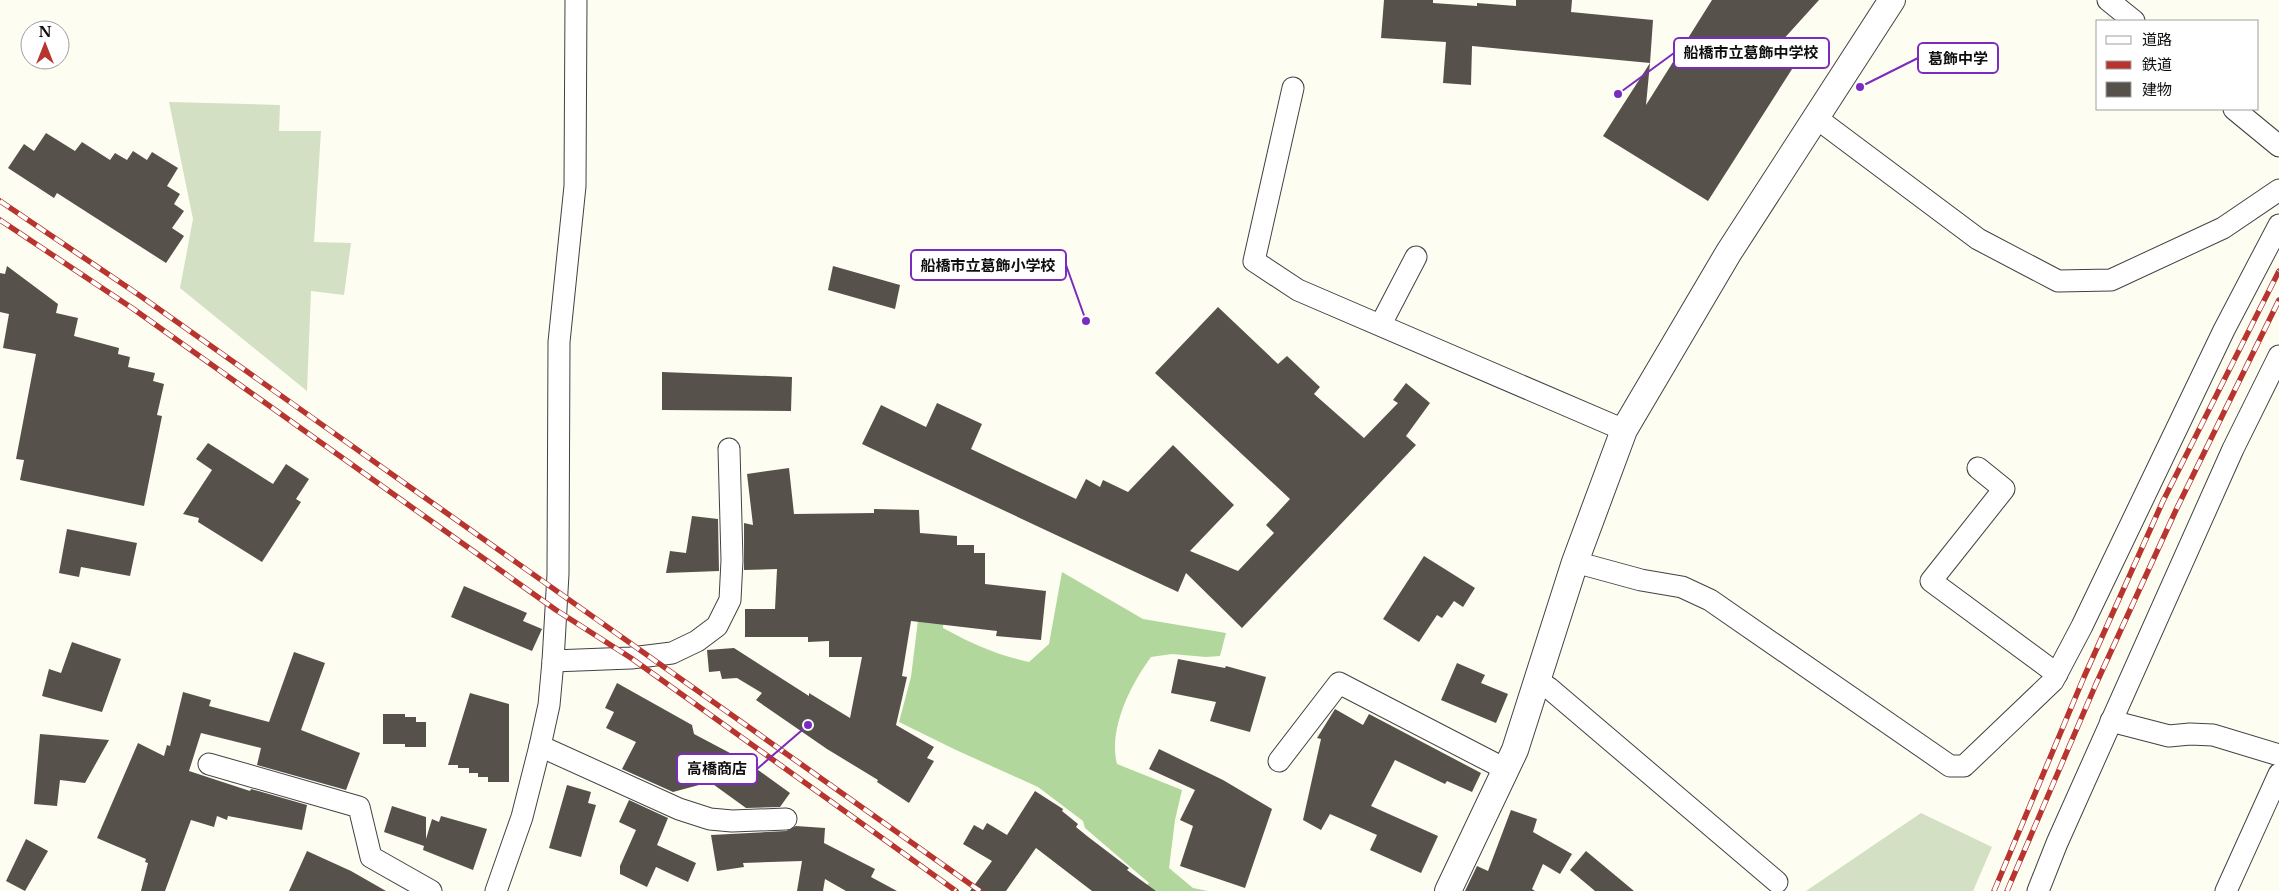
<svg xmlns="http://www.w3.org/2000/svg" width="2279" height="891" viewBox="0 0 2279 891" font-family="'Libre Baskerville','Noto Sans JP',serif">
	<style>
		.forest { fill: #b2d79c }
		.cemetery { fill: #d4e0c3 }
		.building { fill: #57514c }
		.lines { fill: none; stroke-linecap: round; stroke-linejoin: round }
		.minor-casing { stroke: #424242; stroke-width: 23 }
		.tertiary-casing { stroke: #424242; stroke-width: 28 }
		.minor { stroke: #fff; stroke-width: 21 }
		.tertiary { stroke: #fff; stroke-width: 26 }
		.rail-casing { stroke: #b8342e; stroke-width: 5.5 }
		.rail { stroke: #fff; stroke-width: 4; stroke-dasharray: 11; stroke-linecap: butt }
		.leader { fill: none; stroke: #7b2cbf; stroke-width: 2 }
		.callout-dot { fill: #7b2cbf; stroke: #fff; stroke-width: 2 }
		.callout { fill: #fff; stroke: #7b2cbf; stroke-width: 2 }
		.callout-label { font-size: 15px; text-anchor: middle; font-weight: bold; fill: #0f0f0f }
	</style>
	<rect width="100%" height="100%" fill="#fefdf1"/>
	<!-- forest -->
	<path class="forest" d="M1062,572L1143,619L1226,633L1220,656L1206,657L1172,654L1151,657C1131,684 1108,729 1117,764L1182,790L1175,820L1169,868L1193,888L1208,891H1145L1143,889L1149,883L1085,828L1083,821L1038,787L956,750L899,722L911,677L923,580L947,578L943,628C974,645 995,654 1029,662L1049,644Z"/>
	<!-- cemetery -->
	<g class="cemetery">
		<path d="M169,102L280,105L279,131H321L314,242L351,243L344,295L311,291L307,391L180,288L193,219Z"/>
		<path d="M1921,813L1992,847L1973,891H1806Z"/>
	</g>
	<!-- building -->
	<g class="building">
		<path d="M1384,0H1433V3L1477,6V3L1516,6V0H1572L1571,12L1653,20L1650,63L1472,46L1471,85L1443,83L1446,42L1381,38Z"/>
		<path d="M1712,0H1819L1772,52L1794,66L1708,201L1603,136L1650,63L1646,105Z"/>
		<path d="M46,133L75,151L82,142L110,160L115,153L127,160L133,151L147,160L152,152L178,168L167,186L180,194L174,204L184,211L172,228L184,236L166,263L57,193L54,198L8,168L24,144L34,151Z"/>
		<path d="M7,266L58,304L56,313L78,318L74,336L119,348L118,354L130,357L128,367L155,373L153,381L164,384L157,415L162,416L144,506L20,480L24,460L16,459L36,354L3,348L9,314L0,312V273L5,274Z"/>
		<path d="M833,266L900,285L895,309L828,290Z"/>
		<path d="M1218,307L1278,364L1287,356L1320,387L1314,394L1364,438L1398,403L1393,400L1406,383L1430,403L1406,436L1416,445L1242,628L1186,573L1178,592L862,444L881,405L926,427L937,403L982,424L971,449L1076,499L1086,479L1100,487L1103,480L1128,492L1173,445L1234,505L1190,551L1238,571L1274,533L1266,525L1290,499L1155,373Z"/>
		<path d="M662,372L792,377L791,411L662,410Z"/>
		<path d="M208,443L273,484L286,464L309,479L296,499L301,502L262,562L198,522L199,518L183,514L212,470L196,459Z"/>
		<path d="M789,468L794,514L874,513V509L919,510L920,533L957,536V545H974V553H985V584L1046,591L1041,640L996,636L997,631L911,621L902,676L907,677L896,725L934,747L927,758L934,761L909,803L877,782L878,780L827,749L756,700L762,693L737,678L722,679L720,671L709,672L707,650L734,648L809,696V693L850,718L862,657H829V641L808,642V637H745V609H775L777,569L744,570V523L753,525L747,474Z"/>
		<path d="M692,516L718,519L719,571L666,573L670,551L686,553Z"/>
		<path d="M67,529L137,543L130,576L81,567L79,577L59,573Z"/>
		<path d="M1424,556L1475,588L1463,607L1454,601L1442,618L1437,615L1419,642L1383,619Z"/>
		<path d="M464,586L527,613L523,621L542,629L532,651L451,617Z"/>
		<path d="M72,642L121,659L102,712L42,696L49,669L61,673Z"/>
		<path d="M294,652L325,663L301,730L360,753L346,790L257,765L261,748L201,733L189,771L250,791L251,789L307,805L302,830L228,816L227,820L217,816L214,827L191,820L165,891H141L148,863L145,862L146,859L97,838L138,743L164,756L167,745L170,746L183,692L211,700L209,706L269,722Z"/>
		<path d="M1178,659L1225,668L1226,666L1266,677L1250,732L1210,721L1216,702L1171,693Z"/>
		<path d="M1457,663L1485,675L1481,683L1508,694L1496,723L1441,700Z"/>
		<path d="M617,683L692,725L694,734L747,762L790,793L780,807L746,808L710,782L673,792L622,769L636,742L606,728L614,712L605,708Z"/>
		<path d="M470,693L509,704V782H488V777H478V773H469V768H458V765H448Z"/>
		<path d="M1335,709L1363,725L1369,714L1481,773L1472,792L1447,781L1445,784L1395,760L1371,806L1438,836L1421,873L1370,850L1377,835L1330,814L1321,830L1303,820L1321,739L1317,738Z"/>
		<path d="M383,714H405V717H416V722H426V747H405V744H383Z"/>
		<path d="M40,734L109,740L85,783L60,780L57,806L34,804Z"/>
		<path d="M1159,749L1223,780L1272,809L1245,888L1180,866L1193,826L1180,820L1195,790L1149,769Z"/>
		<path d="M567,785L591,792L588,803L596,805L581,857L549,848Z"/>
		<path d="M1035,791L1063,809L1062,811L1078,824L1076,827L1087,836L1129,868L1127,870L1156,891H1092L1036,848L1006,891H970L992,861L963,844L974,825L983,830L987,823L1007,835Z"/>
		<path d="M629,800L668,818L657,845L696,863L688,882L656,867L647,887L620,874V866L636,830L619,822Z"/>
		<path d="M392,806L426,817V839L432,819L439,822L441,816L487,829L473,870L423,850L424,846L384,832Z"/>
		<path d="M1511,810L1537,819L1533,832L1572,854L1560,874L1543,864L1532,889L1535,891H1465L1477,866L1488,871Z"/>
		<path d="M796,826L825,828L824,843L875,869L871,877L897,891H846L825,879L823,891H797L802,861L743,863L744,867L717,871L711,835L786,831Z"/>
		<path d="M26,839L48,851L25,891L6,881Z"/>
		<path d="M307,851L351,871L386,891H289Z"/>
		<path d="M1586,851L1634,891H1595L1570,870Z"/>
	</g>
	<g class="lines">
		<!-- minor casing -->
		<g class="minor-casing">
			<g id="minor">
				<path d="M2108,0L2134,21"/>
				<path d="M1293,88L1254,261L1298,290L1624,430"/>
				<path d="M2234,109L2279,146"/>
				<path d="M1815,117L1978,239L2058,281L2111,280L2223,228L2279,190"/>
				<path d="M1381,324L1416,257"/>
				<path d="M1978,468L2004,489L1931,581L2057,674"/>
				<path d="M1575,562L1641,580L1682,587L1710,600L1950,766H1964L2053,681L2082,626L2224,330L2279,225"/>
				<path d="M553,661L631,658L672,653L697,641L717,626L730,600L732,560L729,449"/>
				<path d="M1538,681L1549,688L1777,882"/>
				<path d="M2111,721L2169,736L2190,734L2213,735L2279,755"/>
				<path d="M540,746L679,809L710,819L732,821L786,819"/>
				<path d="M1279,761L1339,683L1507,770"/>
				<path d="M209,764L359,807L371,857L431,891"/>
				<path d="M496,891L522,817L540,746L549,705L553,661L558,574L559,342L575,186L576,0"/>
				<path d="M2038,891L2057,843L2233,449L2279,356"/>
				<path d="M2226,891L2279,774"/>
			</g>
		</g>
		<!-- tertiary casing -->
		<g class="tertiary-casing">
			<path id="tertiary" d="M1448,891L1515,750L1575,562L1624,430L1729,252L1892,0"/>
		</g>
		<!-- minor -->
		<use href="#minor" class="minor"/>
		<!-- tertiary -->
		<use href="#tertiary" class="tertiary"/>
		<!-- rail casing -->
		<g class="rail-casing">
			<g id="rail">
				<path d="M0,201L139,295L980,891"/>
				<path d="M0,220L132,308L556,610L631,658L956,891"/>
				<path d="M1994,891L2084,677L2163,501L2279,271"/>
				<path d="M2007,891L2096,684L2176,510L2279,300"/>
			</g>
		</g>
		<!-- rail -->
		<use href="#rail" class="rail"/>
	</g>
	<!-- callouts -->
	<path class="leader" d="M1618 94L1674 53M1860 87L1918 58M1086 321L1066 265M808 725L757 769"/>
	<g class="callout-dot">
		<circle cx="1618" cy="94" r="5"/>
		<circle cx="1860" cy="87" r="5"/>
		<circle cx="1086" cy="321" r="5"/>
		<circle cx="808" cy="725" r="5"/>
	</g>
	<g class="callout">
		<rect x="1674" y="38" width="155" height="30" rx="5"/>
		<rect x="1918" y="43" width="80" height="30" rx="5"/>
		<rect x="911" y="250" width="155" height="30" rx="5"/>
		<rect x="677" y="754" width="80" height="30" rx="5"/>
	</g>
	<g class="callout-label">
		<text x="1751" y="58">船橋市立葛飾中学校</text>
		<text x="1958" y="64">葛飾中学</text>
		<text x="988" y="271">船橋市立葛飾小学校</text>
		<text x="717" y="774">高橋商店</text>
	</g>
	<!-- legend -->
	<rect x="2096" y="20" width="162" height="90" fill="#ffffff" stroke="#9f9f9f"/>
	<rect x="2106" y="36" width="25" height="8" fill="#ffffff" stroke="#9f9f9f"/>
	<text x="2142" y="45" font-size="15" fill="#0f0f0f">道路</text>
	<rect x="2106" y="61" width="25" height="8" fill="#b8342e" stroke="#9f9f9f"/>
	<text x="2142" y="70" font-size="15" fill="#0f0f0f">鉄道</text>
	<rect x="2106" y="82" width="25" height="15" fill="#57514c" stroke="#9f9f9f"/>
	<text x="2142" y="95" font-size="15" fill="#0f0f0f">建物</text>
	<!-- north arrow -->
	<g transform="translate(45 45)"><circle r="24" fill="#ffffff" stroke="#9f9f9f"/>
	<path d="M0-4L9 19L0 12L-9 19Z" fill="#b8342e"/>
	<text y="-8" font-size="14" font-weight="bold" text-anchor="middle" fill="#0f0f0f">N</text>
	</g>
</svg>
